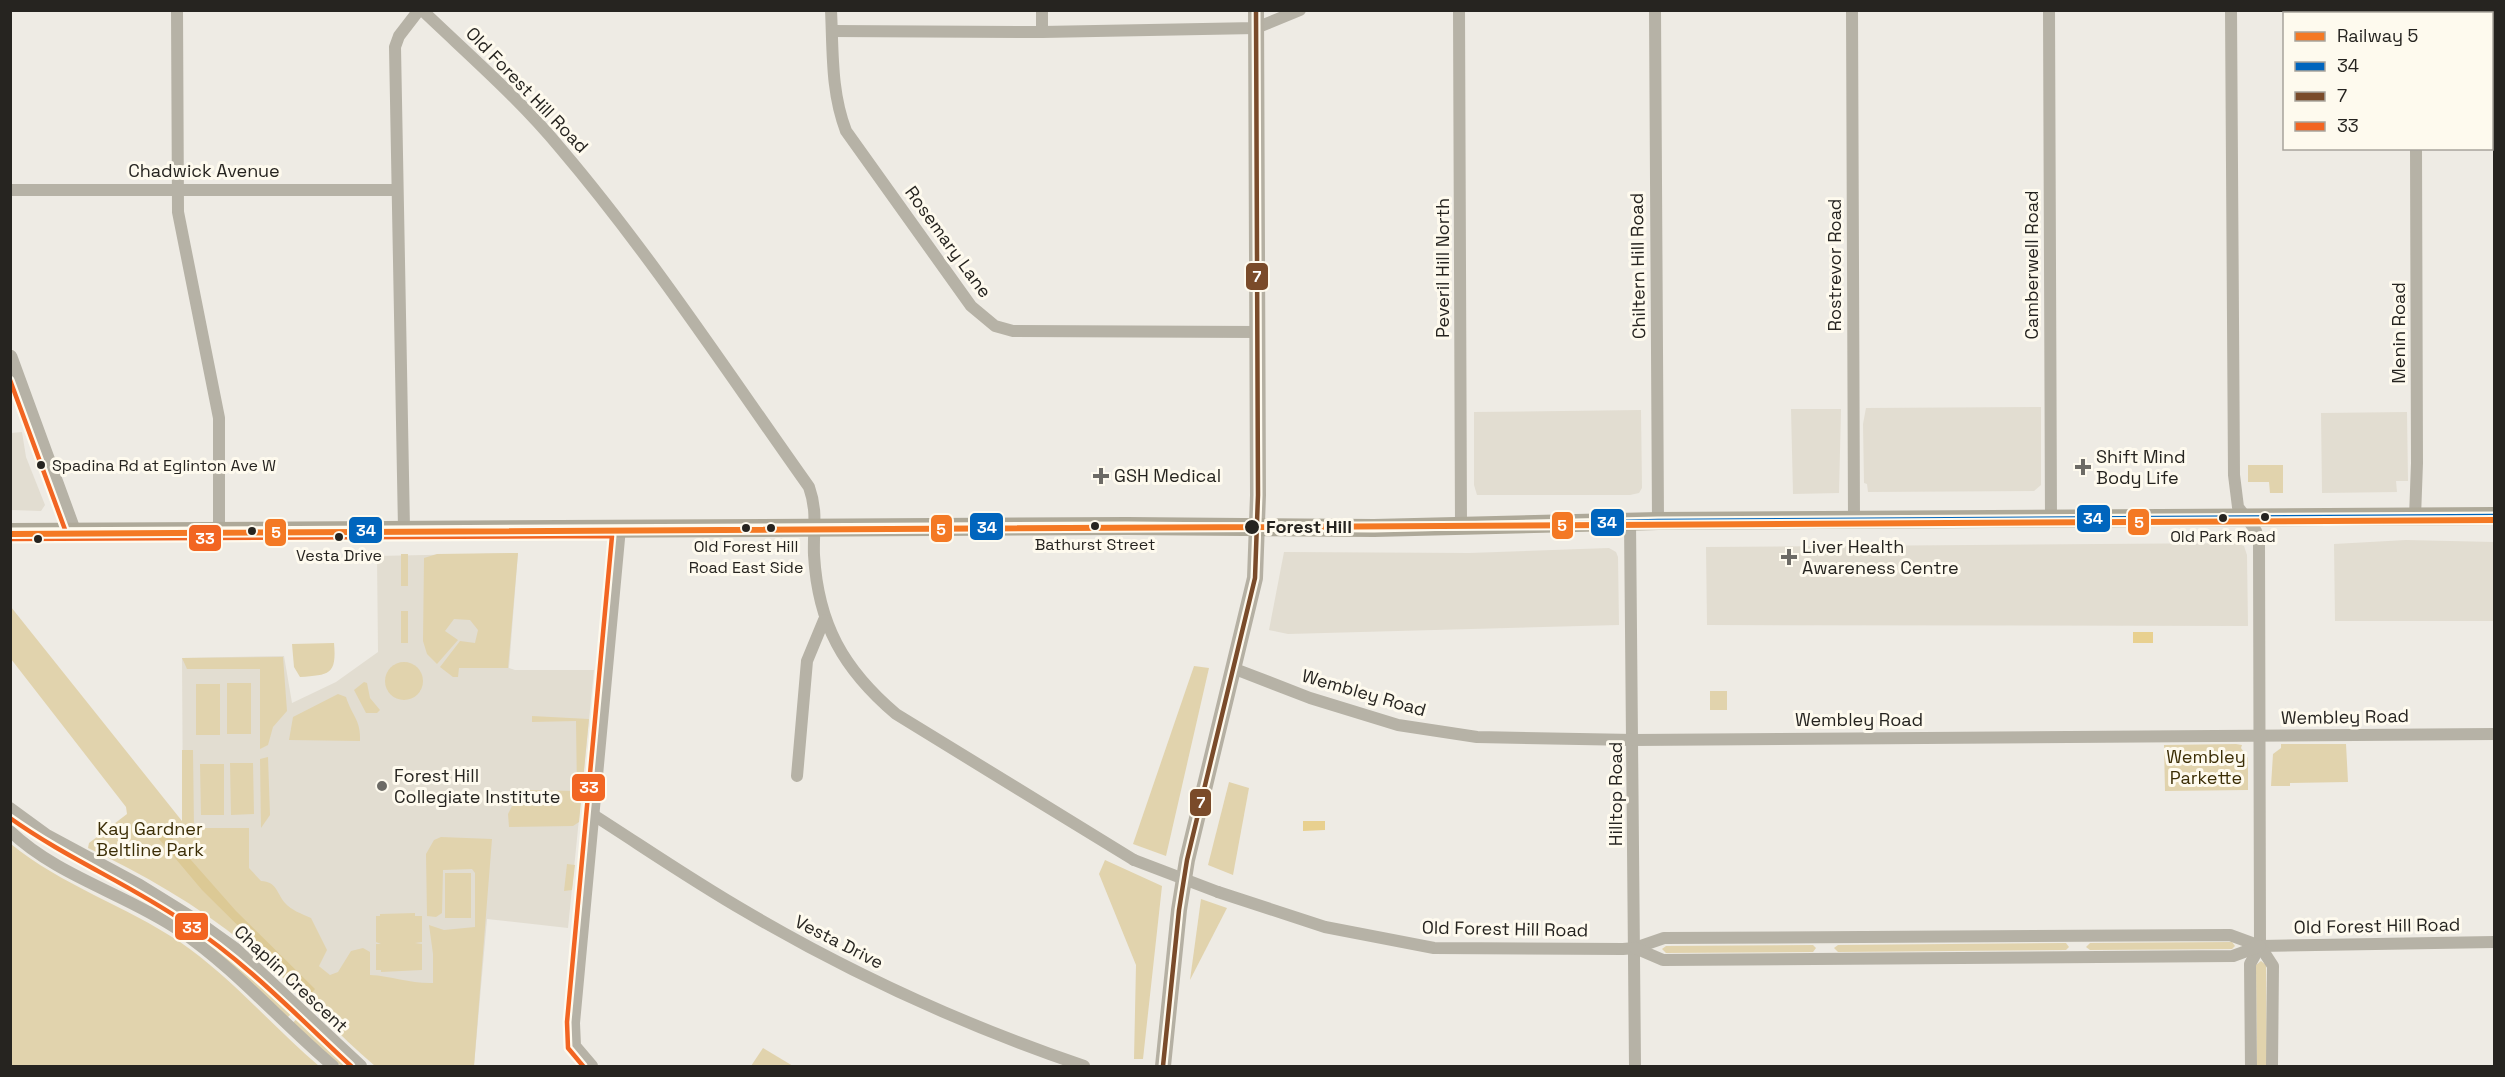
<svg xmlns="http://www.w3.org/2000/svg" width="2505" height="1077" viewBox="0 0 2505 1077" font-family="'Space Grotesk',sans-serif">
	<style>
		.built { fill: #e2ddd1 }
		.green { fill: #e1d3ad }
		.forest { fill: #dcc995 }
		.water { fill: #e8d08f }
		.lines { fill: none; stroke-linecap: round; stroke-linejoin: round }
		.minor { stroke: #b6b2a6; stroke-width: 12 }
		.tertiary { stroke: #b6b2a6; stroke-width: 15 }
		.secondary { stroke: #b5b0a3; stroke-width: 16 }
		.primary { stroke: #aea999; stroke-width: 18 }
		.minor-bridge { stroke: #b6b2a6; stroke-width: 12 }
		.bus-1-casing { stroke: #fefaee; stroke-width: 9 }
		.bus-2-casing { stroke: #fefaee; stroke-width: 9 }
		.bus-3-casing { stroke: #fefaee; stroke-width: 9 }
		.bus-1 { stroke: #0065bd; stroke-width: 4.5 }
		.bus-2 { stroke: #7a4b2a; stroke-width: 4.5 }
		.bus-3 { stroke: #f26522; stroke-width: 4.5 }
		.rail-1-casing { stroke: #fefaee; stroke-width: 10 }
		.rail-1 { stroke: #f47924; stroke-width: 6 }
		.bus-dot { fill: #262420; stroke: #fefaee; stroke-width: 2 }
		.poi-dot { fill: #6c6a65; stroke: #fefaee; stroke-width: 2 }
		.labels { text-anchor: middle; stroke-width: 6; stroke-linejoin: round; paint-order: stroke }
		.bus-label { font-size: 16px; fill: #262420; stroke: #fefaee }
		.street-label { font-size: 18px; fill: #262420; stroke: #fefaee }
		.poi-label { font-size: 18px; fill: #262420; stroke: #fefaee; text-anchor: start }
		.stop-label { font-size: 18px; font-weight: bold; fill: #262420; stroke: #fefaee; text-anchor: start }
		.park-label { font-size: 18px; fill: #3c2e06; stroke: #fefaee }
		.line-badge { stroke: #fefaee; stroke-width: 2 }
		.badge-label { font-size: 16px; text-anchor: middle; font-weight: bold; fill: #fff }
	</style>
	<rect width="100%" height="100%" fill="#eeebe4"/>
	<!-- built -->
	<g class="built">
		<path d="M2041,407V485L2034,491L1868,492L1867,484L1864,483L1863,424L1866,408Z"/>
		<path d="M1791,409H1841L1839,493L1793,494Z"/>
		<path d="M1641,410L1642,488L1639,493L1630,495H1477L1474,485V412Z"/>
		<path d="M2407,412L2408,481H2396L2397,492L2322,493L2321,413Z"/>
		<path d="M22,432L26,457L45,505L41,511L11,510V433Z"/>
		<path d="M2406,540L2494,542V621H2335L2334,544Z"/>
		<path d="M2236,543L2244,546L2247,555L2248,626L1707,625L1706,547Z"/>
		<path d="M1609,548L1616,552L1618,557L1619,625L1288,634L1269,630L1284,552L1469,553Z"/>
		<path d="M518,553L509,668L515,670H594L568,928L487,919L474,1066H435L319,966L183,823L182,658L284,656L292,703L336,682L378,652L377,556Z"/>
	</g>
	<!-- green -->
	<g class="green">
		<path d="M2248,465H2283V493H2270L2269,482H2248Z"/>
		<path d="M518,553L508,668H459L458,677H453L440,667L460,641L475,643L478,630L470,620L454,619L445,631L458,640L437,664L427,654L423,641L424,558L437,554Z"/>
		<rect x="401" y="554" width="7" height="32"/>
		<path d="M11,607L182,821V750H193L194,828H249V868L261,881C277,882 276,892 285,903C291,910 302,914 311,918L327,950L319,966L330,975L338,972L351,951L363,948L370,952V975C392,976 412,984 433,983V954L429,925L444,930L475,927V873L472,869L443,870L442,913L436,917L427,916L426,854L434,840L441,837L492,839L474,1066H375C330,1028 291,981 245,944C197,905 143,874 88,848L89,843L127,814L126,807L11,659Z"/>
		<rect x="401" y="611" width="7" height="32"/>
		<path d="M334,643C337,675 329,675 300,677L294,667L292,644Z"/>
		<path d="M283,657L287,711L273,727L268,745L260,749V669H187L182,658Z"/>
		<circle cx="404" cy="681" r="19"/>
		<path d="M1194,666L1209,668L1166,856L1133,844Z"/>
		<path d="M364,682L367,683L370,698L380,710L377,713H366L354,690Z"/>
		<rect x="227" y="683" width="24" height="51"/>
		<rect x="196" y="684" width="24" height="51"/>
		<rect x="1710" y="691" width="17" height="19"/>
		<path d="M338,694L346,697C352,716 361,720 360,741L289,740L293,717Z"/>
		<path d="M532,716L589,719L579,822L573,826L509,827L508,814L520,790L577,791L576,721L532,722Z"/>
		<path d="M2236,744L2242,745L2241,748L2248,758V790L2165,791L2164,745Z"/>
		<path d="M2281,744H2346L2348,782L2290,783V786H2271L2273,754L2281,748Z"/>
		<path d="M268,757L270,815L261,828L260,759Z"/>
		<path d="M230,763H253L254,814L231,815Z"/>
		<path d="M200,764H224V815H201Z"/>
		<path d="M1229,782L1249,788L1233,875L1208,865Z"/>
		<path d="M11,844C61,885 126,906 180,942C231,977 272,1026 319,1066H11Z"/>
		<path d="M1105,860L1162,886L1143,1059H1134L1136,965L1099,874Z"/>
		<path d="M567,864L575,865L572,890L564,891Z"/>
		<rect x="445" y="873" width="26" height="45"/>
		<path d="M1201,899L1227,908L1190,980Z"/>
		<path d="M150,901L213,939L292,1013L287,1018L151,907Z"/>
		<path d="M415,913V916H422V942L415,943L422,944V970L381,972V970H376V944H381L376,942V916H380V914Z"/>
		<path d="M2232,942L2235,946L2232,949L2090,950L2086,947L2090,943Z"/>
		<path d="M2066,943L2069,947L2066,950L1838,952L1834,948L1838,945Z"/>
		<path d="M1813,945L1816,948L1813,952L1666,953L1662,949L1666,946Z"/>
		<path d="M2261,961L2266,965L2267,1066H2257L2256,965Z"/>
		<path d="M298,1017L351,1066H341L292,1024Z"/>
		<path d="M763,1048L793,1066H751Z"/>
	</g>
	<!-- forest -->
	<path class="forest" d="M161,826L236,911L315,989L309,996L202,890L159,839Z"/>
	<!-- water -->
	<g class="water">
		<path d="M2153,632V643H2133V632Z"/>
		<path d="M1303,821H1325V830L1303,831Z"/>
	</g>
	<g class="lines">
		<!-- minor -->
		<g class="minor">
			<path d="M177,10L178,212L219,418V531"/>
			<path d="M422,10C469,55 520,99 561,149C651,255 728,373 809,487C818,512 813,529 814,555C818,624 843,669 896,714L1134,860"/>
			<path d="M831,10C833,52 831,92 846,131L971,306L995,326L1013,331L1258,332"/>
			<path d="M1042,10V32"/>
			<path d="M1459,10L1461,526"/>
			<path d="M1655,10L1658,521"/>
			<path d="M1852,10L1854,520"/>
			<path d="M2049,10L2051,520"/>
			<path d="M2231,10L2234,475L2238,507L2256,531L2259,543L2260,946L2250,964L2251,1066"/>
			<path d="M2416,10V14"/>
			<path d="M832,31L1042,32L1256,28L1300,10"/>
			<path d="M10,190H397"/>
			<path d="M2415,517L2417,463L2416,148"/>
			<path d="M1630,521L1635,1066"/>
			<path d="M404,529L395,47L399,36L419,10"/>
			<path d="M1235,669L1310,698L1398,725L1477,737L1634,740L2494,734"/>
			<path d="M797,776L807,661L824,620"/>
			<path d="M10,808L47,835L140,885L190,916L236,949L361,1066"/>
			<path d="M595,816C645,848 693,881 745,911C852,974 966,1026 1084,1066"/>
			<path d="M10,831C57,876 126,894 179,930C236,969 281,1022 333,1066"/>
			<path d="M1218,892L1325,927L1434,948L1623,949L1635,948L1664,938L2230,935L2260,946L2494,942"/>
			<path d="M2260,946L2273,966L2272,1066"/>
			<path d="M1635,948L1663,960L2233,956L2260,946"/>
			<path d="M592,1066L575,1046L574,1023L620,528"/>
		</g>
		<!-- tertiary -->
		<path class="tertiary" d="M10,357L74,532"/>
		<!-- secondary -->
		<path class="secondary" d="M1163,1066L1179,910L1187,860L1255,578L1258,495L1256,10"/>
		<!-- primary -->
		<path class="primary" d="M10,532L1127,526L1374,528L1658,521L2494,516"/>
		<!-- minor-bridge -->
		<path class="minor-bridge" d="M1134,860L1218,892"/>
		<!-- bus-1 casing -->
		<g class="bus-1-casing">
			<path id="bus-1" d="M10,532L1127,526L1374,528L1658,521L2494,516"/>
		</g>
		<!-- bus-2 casing -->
		<g class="bus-2-casing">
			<path id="bus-2" d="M1163,1066L1179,910L1187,860L1255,578L1258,495L1256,10"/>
		</g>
		<!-- bus-3 casing -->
		<g class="bus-3-casing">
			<g id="bus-3">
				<path d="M10,380L67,535"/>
				<path d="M10,539L612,536L567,1022L568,1048L583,1066"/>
				<path d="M10,818C66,858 129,884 186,923C247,963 298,1017 351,1066"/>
			</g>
		</g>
		<!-- bus-1 -->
		<use href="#bus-1" class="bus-1"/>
		<!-- bus-2 -->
		<use href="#bus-2" class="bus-2"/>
		<!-- bus-3 -->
		<use href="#bus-3" class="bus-3"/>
		<!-- rail-1 casing -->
		<g class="rail-1-casing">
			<path id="rail-1" d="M10,534L2494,520"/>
		</g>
		<!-- rail-1 -->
		<use href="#rail-1" class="rail-1"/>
	</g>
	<!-- markers -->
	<g class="bus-dot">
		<circle cx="41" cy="465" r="5"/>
		<circle cx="2265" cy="517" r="5"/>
		<circle cx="2223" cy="518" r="5"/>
		<circle cx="1095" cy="526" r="5"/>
		<circle cx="1252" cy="527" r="8"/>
		<circle cx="746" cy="528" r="5"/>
		<circle cx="771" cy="528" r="5"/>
		<circle cx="252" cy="531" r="5"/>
		<circle cx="339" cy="537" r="5"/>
		<circle cx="38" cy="539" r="5"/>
	</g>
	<g class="poi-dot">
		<path d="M2080 458h6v6h6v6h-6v6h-6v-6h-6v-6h6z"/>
		<path d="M1098 467h6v6h6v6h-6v6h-6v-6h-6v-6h6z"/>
		<path d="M1786 548h6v6h6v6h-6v6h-6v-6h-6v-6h6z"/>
		<circle cx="382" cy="786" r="6"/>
	</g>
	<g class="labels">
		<!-- bus labels -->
		<g class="bus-label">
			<text x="52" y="471" text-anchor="start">Spadina Rd at Eglinton Ave W</text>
			<text x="2223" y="542">Old Park Road</text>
			<text x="1095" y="550">Bathurst Street</text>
			<text x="746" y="552">Old Forest Hill<tspan x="746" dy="21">Road East Side</tspan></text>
			<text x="339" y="561">Vesta Drive</text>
		</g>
		<!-- street labels -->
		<g class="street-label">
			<text transform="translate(527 90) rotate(46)" y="6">Old Forest Hill Road</text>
			<text x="204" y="177">Chadwick Avenue</text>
			<text transform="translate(948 242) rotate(54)" y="6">Rosemary Lane</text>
			<text transform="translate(1835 265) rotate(-90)" y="6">Rostrevor Road</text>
			<text transform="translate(2032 265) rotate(-90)" y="6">Camberwell Road</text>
			<text transform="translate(1638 266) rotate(-91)" y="6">Chiltern Hill Road</text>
			<text transform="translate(1443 268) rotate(-90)" y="6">Peveril Hill North</text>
			<text transform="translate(2399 333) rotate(-90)" y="6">Menin Road</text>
			<text transform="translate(1364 693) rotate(16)" y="6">Wembley Road</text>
			<text transform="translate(2345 717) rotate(-1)" y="6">Wembley Road</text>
			<text x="1859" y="726">Wembley Road</text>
			<text transform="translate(1616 794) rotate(-90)" y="6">Hilltop Road</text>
			<text transform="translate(2377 926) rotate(-1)" y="6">Old Forest Hill Road</text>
			<text transform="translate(1505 929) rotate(1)" y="6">Old Forest Hill Road</text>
			<text transform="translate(839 942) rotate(27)" y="6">Vesta Drive</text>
			<text transform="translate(291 979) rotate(43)" y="6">Chaplin Crescent</text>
		</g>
		<!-- poi labels -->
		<g class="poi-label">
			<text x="2096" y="463">Shift Mind<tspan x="2096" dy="21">Body Life</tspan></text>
			<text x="1114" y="482">GSH Medical</text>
			<text x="1802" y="553">Liver Health<tspan x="1802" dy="21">Awareness Centre</tspan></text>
			<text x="394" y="782">Forest Hill<tspan x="394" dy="21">Collegiate Institute</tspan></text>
		</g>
		<!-- stop labels -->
		<g class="stop-label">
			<text x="1266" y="533">Forest Hill</text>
		</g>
		<!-- park labels -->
		<g class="park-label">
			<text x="2206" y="763">Wembley<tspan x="2206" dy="21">Parkette</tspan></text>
			<text x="150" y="835">Kay Gardner<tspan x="150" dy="21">Beltline Park</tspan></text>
		</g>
	</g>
	<g class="line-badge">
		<rect x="1245" y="262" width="24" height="29" rx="6" fill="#7a4b2a"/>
		<rect x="2076" y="504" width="35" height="29" rx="6" fill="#0065bd"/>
		<rect x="2127" y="508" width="23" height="28" rx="6" fill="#f47924"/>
		<rect x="1590" y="508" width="35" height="29" rx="6" fill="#0065bd"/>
		<rect x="1551" y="511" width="23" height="29" rx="6" fill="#f47924"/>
		<rect x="969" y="512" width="35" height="29" rx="6" fill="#0065bd"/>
		<rect x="930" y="514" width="23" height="29" rx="6" fill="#f47924"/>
		<rect x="348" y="516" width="35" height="28" rx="6" fill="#0065bd"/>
		<rect x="264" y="518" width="23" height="29" rx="6" fill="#f47924"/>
		<rect x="188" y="524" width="34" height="28" rx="6" fill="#f26522"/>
		<rect x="571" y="773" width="35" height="29" rx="6" fill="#f26522"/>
		<rect x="1189" y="788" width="23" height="29" rx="6" fill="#7a4b2a"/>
		<rect x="174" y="912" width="35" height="29" rx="6" fill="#f26522"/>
	</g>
	<g class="badge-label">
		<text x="1257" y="282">7</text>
		<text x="2093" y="524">34</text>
		<text x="2139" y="528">5</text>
		<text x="1607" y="528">34</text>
		<text x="1562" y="531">5</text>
		<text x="987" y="533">34</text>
		<text x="941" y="535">5</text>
		<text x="366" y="536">34</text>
		<text x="276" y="538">5</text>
		<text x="205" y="544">33</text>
		<text x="589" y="793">33</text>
		<text x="1201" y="808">7</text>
		<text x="192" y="933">33</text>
	</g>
	<!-- border -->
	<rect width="2505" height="1077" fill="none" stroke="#262420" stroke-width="24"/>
	<!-- legend -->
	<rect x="2283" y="12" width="210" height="138" fill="#fefaee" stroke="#a8a49c" stroke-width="1.5"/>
	<rect x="2295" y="32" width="30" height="9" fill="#f47924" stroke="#a8a49c" stroke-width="1.5"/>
	<text x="2337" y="42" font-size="18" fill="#262420">Railway 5</text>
	<rect x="2295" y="62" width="30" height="9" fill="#0065bd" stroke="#a8a49c" stroke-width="1.5"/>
	<text x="2337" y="72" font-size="18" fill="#262420">34</text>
	<rect x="2295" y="92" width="30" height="9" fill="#7a4b2a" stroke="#a8a49c" stroke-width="1.5"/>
	<text x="2337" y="102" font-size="18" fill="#262420">7</text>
	<rect x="2295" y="122" width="30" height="9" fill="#f26522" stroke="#a8a49c" stroke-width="1.5"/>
	<text x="2337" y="132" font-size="18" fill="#262420">33</text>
</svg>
